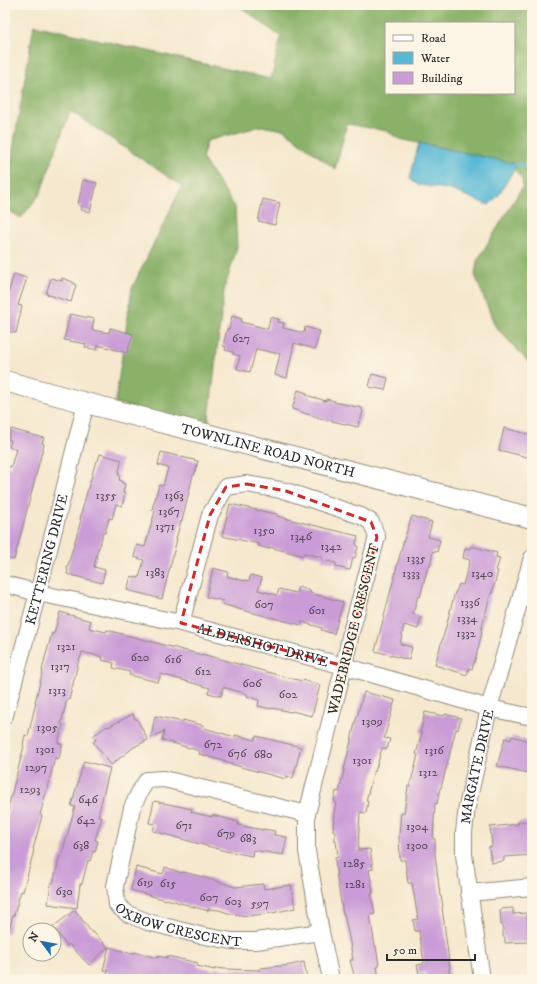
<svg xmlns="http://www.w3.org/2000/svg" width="537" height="984" viewBox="0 0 537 984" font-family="'IM FELL DW Pica',serif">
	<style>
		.forest { fill: #89b168; stroke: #5a6e4a; fill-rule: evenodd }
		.water { fill: #58b9d6; stroke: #427280 }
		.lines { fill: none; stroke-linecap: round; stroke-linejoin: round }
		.stream { stroke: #58b9d6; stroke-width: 3.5 }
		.building { fill: #ca9cd7 }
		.minor-casing { stroke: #908a7c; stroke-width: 18 }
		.major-casing { stroke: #908a7c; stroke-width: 22 }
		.minor { stroke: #fff; stroke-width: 16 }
		.major { stroke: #fff; stroke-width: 20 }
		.marked { fill: none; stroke: #d62828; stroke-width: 3; stroke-dasharray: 8 5; stroke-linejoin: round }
		.labels { text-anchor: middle; stroke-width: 3; stroke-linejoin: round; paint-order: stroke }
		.number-label { font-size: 12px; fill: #534756 }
		.street-label { font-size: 14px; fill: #2b2b2b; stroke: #fcf5e5 }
	</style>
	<rect width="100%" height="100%" fill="#fcf5e5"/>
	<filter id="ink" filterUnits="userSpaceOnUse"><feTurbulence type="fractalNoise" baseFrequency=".025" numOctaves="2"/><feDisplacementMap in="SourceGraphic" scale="8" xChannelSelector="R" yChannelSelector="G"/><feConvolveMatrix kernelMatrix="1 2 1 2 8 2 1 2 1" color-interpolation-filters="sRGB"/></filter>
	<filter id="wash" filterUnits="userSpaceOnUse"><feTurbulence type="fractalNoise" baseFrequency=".012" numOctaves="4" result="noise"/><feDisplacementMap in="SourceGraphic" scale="16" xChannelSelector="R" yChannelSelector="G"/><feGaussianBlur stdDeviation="0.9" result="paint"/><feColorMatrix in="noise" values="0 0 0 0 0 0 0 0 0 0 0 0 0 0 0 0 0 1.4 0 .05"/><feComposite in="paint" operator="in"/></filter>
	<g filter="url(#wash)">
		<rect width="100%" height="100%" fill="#f5e8ce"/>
		<!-- forest -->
		<path class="forest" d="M234,5H532V366L495,326L475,275L477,261L523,186L522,178L514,169L516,164L399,139L387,131L347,124L335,169L284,130L261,126L207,141L202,158L235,207L237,247L224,291L208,426L115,403L132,288L182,186L70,111L40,194L21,218L5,208V197L34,25L271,79L281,37L242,8ZM386,23H514V93H386Z"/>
		<!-- water -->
		<path class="water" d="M419,143L517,164L499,195L489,205L448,189L418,185L410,178Z"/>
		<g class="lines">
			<!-- stream -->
			<path class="stream" d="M517,164L532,167"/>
		</g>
		<g id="blocks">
			<!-- building -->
			<g class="building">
				<path d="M83,180L97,183L90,212L81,210L82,206L78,205Z"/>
				<path d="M263,199L280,203L275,225L258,221Z"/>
				<path d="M14,274L27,278L18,305L22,306L16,333L5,331V308L9,291Z"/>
				<path d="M51,278L62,281V278L73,282V284L76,285L71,302L46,294Z"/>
				<path d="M70,314L94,319L92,330L109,333L110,328L133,334L127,353L98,345L97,350L85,347L86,344L64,340Z"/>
				<path d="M232,316L242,319L241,322L268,329L270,317L279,319L278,322L284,323L283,328L304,333L305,327L320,331L315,349L294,343L287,378L275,375L280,354L256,349L250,372L237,369L240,356L233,354V352L225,350L226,347L223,346L227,329H229Z"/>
				<path d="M372,374L388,378L385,390L369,387Z"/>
				<path d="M298,390L307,393L306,395L326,401V399L335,401L334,402L362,408V410L363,411L360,422L359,421L358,427L319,418L292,409Z"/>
				<path d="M504,428L532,435V452L531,458L499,450Z"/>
				<path d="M11,429L44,438L42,443L44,444L14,560L5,558V466L11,467L16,449L9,447L11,440H8Z"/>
				<path d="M161,452L198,461L194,475H193L182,521H181L176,539H177L162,599L127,590L131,576L139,578L144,560L134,557L137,545L145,547L155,511L152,510L159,485L163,486L168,468L158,465Z"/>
				<path d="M100,454L122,460L118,475H120L119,480L122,481V483L125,484L123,493H125L122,506L116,504L112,519L109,518L105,533H103L99,548H98L94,567L105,570L102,583L67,574L68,569H67L81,520L80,519L85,499L96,461H98Z"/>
				<path d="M230,504L266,512L277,514V516L288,519L358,536L356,543L358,547L355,558H353L350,570L336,567V563L322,560V557L304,553V556L269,547V549L258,546L259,544L222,536Z"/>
				<path d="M412,516L432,522L428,537L440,540L437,552L433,551L430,567L428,566L420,597L418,596L413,614L421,617L418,629L404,625L400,644L412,647L409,660L375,651L403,543Z"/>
				<path d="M471,546L497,553L496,557L500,558L496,571H498L492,593H491L484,619L481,632H482L476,657L472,669L469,668L467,675L435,665L447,623L455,592H456L459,584L463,585L470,560L463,558L465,548L470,549Z"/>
				<path d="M213,568L228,572L227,576L245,581V580L249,581L251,575L262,578L258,590L277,595L279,589L296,593L298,587L310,590V593L343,602L334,634L321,630L322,628L302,622L301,625L242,610L222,604L223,601L206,597Z"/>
				<path d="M60,612L91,621L89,628L106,632L107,630L122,634L202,655V654L285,677L302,681V680L320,685L312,716L292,711L291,712L272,708V709L258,706L259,700L247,696V694L223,687L221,696L208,693L210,688L161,674L158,682L129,675L130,672L113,668L114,663L102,660L103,657L82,652L80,659H79L69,700L67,699L61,724L63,725L58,743L62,744L59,759L55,758L49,781L40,815L42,816L33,849L34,850L23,892L21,891L14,915H13L8,933H5V824L9,808H8L24,746L23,745L25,735L28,736L36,702H35L43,671H42L45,658L52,633L54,634Z"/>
				<path d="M364,692L395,700L391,714L384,738L390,739L387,749L382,748L375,772L374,771L366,801H368L366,813L360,812L358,850L370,849L373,869L369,870L373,894H371L375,914L370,915L375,946H376L379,966L377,967L379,979H355L350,960H353L349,937L344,914H343L337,879L335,858L338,857L336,841H335V831H333L334,815L336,802H334L336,791L339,792L355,723Z"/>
				<path d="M425,712L444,716L445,714L461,718L458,730L456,729L441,788H440L437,804L435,803L433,839H435V854L440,896H441L443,906L442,907L450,969H449L450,979H426L425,973L419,974L417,965L423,964L424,962L419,931H415L413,920L418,919L412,883H408L405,860H400L399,835L401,813H404L408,786H410L418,755L416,754L422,733H420Z"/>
				<path d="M133,714L135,719H137L148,740L134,747L111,765L93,742L96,740L93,736L107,726L108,727Z"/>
				<path d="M155,716L183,722V720L205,726L204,728L235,737V735L255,740L256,736L301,747L293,778L286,776V779L248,769L224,762V761L199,754L200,751L162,740L164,731L151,738Z"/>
				<path d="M512,736L532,742V774L497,766L505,738L511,740Z"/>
				<path d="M84,761L110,768L98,816L102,817L95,840L98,841L95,852L93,851L90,861L88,860L82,884H80L77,908L48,904L51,883H53L60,856L61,857L75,807L71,806Z"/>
				<path d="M154,801L192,809L191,812L212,817V815L239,822L238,825L263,830V829L275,831L274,835L287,837L283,855L253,850L252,856L225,851L153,831L155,824L149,823Z"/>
				<path d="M532,821V855L504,857V861L491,863L489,847L492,846L490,827L518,824V822Z"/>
				<path d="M136,867L163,874L165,867L182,873L183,872L207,878L235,887L263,884L264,889L291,885L295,908L272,913L248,916L231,914L219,910L208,909V911L167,899L166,900L131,890Z"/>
				<path d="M513,908V914L527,913L528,942L505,943V937H503V925H501L500,909Z"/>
				<path d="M75,910L92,933L93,932L108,947L89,965L69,944L67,946L53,927Z"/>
				<path d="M109,947L133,954L134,952L158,958V956L167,958V956L198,963L197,966L215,970V968L224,969L260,970V968L291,965L304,962L307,979H112L106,977L108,971L103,970Z"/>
			</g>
		</g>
	</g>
	<g filter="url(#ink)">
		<use href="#blocks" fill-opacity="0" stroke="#908a7c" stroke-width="1"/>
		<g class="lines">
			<!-- minor casing -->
			<g class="minor-casing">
				<g id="minor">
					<path id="s1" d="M5,584L38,593L181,623L344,666L489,708L532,717"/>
					<path d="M181,623L210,515L226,487L247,484L286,491L361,516L371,522L377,537L351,632L344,666L307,814V851L321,932L331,979"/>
					<path id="s2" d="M5,715L38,593L86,403"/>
					<path id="s3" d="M307,814L164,779L147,780L140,791L132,808L115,886L117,905L128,914L148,922L199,935L232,941H256L321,932"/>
					<path d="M469,893L532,887"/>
					<path id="s4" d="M482,979L464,855V832L467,807L489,708L532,558"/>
				</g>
			</g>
			<!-- major casing -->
			<g class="major-casing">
				<g id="major">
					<path id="s5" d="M5,381L86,403L532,518"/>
				</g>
			</g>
			<!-- minor -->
			<use href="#minor" class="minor"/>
			<!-- major -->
			<use href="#major" class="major"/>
		</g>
	</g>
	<!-- marked area -->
	<path class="marked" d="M247,484L286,491L371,522L377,537L344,666L181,623L210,515L226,487Z"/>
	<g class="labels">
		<!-- number labels -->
		<g class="number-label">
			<text x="241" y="342">627</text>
			<text x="106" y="499">1355</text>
			<text x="174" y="499">1363</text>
			<text x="169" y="515">1367</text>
			<text x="165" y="530">1371</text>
			<text x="264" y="534">1350</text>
			<text x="301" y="540">1346</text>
			<text x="331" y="550">1342</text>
			<text x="416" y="562">1335</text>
			<text x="155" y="576">1383</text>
			<text x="411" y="577">1333</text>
			<text x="482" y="577">1340</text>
			<text x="470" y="606">1336</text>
			<text x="264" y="608">607</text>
			<text x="317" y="614">601</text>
			<text x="467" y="622">1334</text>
			<text x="466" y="637">1332</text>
			<text x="66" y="650">1321</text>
			<text x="140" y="661">620</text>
			<text x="173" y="663">616</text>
			<text x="60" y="670">1317</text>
			<text x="203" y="675">612</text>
			<text x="252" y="687">606</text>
			<text x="57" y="694">1313</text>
			<text x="288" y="698">602</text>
			<text x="372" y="725">1309</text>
			<text x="47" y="731">1305</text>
			<text x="213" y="748">672</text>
			<text x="45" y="753">1301</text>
			<text x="434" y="754">1316</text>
			<text x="237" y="757">676</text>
			<text x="263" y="758">680</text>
			<text x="362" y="764">1301</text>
			<text x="36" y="771">1297</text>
			<text x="428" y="776">1312</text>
			<text x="30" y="793">1293</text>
			<text x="88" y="803">646</text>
			<text x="86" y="824">642</text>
			<text x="184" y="829">671</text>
			<text x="417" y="830">1304</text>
			<text x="226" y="837">679</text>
			<text x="248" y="842">683</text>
			<text x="81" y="849">638</text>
			<text x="417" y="849">1300</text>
			<text x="354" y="867">1285</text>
			<text x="145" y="886">619</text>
			<text x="168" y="887">615</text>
			<text x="355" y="888">1281</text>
			<text x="64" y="895">630</text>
			<text x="209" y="901">607</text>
			<text x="233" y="905">603</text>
			<text x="260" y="907">597</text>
		</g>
		<!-- street labels -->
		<g class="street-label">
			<text dy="5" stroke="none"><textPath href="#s5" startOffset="272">TOWNLINE ROAD NORTH</textPath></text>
			<text dy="5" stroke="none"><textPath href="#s2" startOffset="161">KETTERING DRIVE</textPath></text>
			<text transform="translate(353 629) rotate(-76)" y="5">WADEBRIDGE CRESCENT</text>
			<text dy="5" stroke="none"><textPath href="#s1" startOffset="265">ALDERSHOT DRIVE</textPath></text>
			<text dy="5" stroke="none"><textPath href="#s4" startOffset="215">MARGATE DRIVE</textPath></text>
			<text dy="5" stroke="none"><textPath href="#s3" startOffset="361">OXBOW CRESCENT</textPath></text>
		</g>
	</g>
	<!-- margin -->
	<rect width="537" height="984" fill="none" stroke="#fcf5e5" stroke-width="20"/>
	<!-- legend -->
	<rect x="385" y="22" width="130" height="72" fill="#fcf5e5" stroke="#a8a49b"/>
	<rect x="393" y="35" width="20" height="6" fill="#ffffff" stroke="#a8a49b"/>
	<text x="421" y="42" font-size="12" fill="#2b2b2b">Road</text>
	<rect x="393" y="52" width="20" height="12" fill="#58b9d6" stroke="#a8a49b"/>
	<text x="421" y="62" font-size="12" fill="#2b2b2b">Water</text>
	<rect x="393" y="72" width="20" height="12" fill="#ca9cd7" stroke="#a8a49b"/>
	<text x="421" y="82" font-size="12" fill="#2b2b2b">Building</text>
	<!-- north arrow -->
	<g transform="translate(42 942) rotate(302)"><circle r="19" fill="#fcf5e5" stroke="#a8a49b"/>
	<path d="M0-3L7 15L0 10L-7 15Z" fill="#1f6fb2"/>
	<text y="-6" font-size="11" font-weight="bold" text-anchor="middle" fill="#2b2b2b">N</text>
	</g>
	<!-- scale -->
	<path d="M387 954v6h88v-6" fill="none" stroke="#2b2b2b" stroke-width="2"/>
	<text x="393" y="954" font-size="12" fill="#2b2b2b" stroke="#fcf5e5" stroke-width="3" paint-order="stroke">50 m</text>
</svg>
